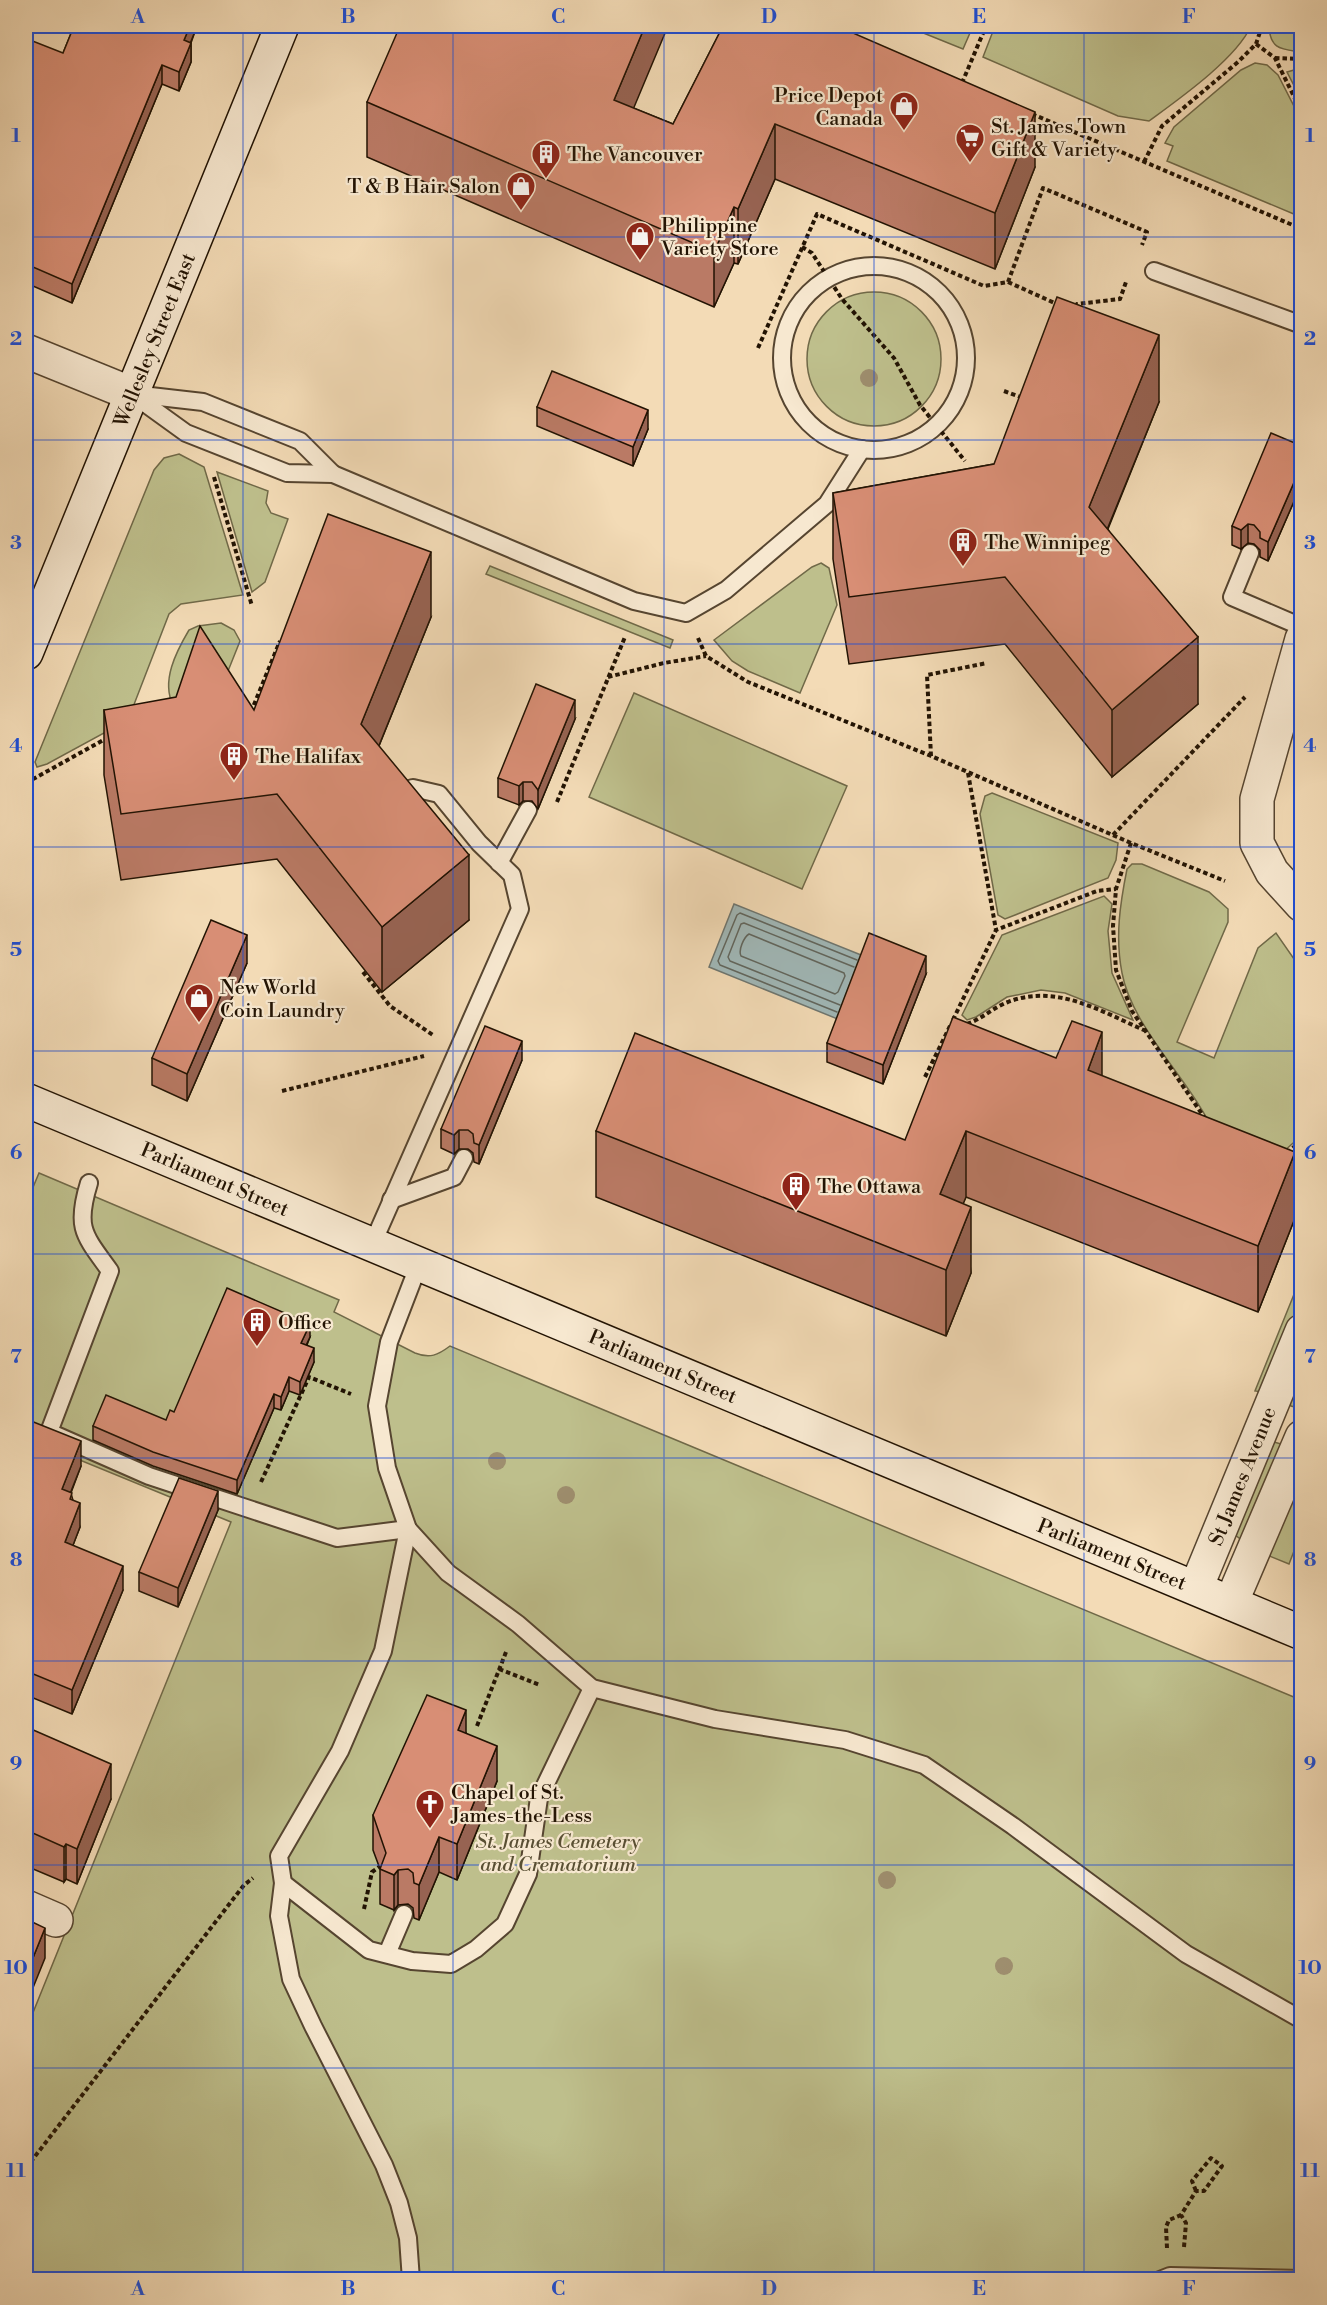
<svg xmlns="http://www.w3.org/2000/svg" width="1327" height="2305" viewBox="0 0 1327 2305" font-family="'Libre Bodoni',serif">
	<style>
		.green { fill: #bebf8c; stroke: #706948; stroke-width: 1.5 }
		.water { fill: #a0b8b8; stroke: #6e7670; stroke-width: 1.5 }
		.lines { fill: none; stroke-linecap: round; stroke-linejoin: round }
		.shore { stroke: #61665e; stroke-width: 1.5 }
		.lane-casing { stroke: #564530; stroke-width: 20 }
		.street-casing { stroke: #564530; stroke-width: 36 }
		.secondary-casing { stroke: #221303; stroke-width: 36 }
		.path { stroke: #221303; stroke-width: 4; stroke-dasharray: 4.5 3; stroke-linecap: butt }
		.lane { stroke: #f7e8d0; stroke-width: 16 }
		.street { stroke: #f7e8d0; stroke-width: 33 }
		.secondary { stroke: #f7e8d0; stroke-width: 33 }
		.tree { fill: #9e8e6e }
		.wall { fill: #ba7a65; stroke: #221303; stroke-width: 1.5 }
		.shaded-wall { fill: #976352; stroke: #221303; stroke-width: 1.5 }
		.building { fill: #d88e75; stroke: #221303; stroke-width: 1.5 }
		.grid { fill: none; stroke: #1d4ed8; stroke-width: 1.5; stroke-opacity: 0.55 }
		.labels { text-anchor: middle; stroke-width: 4.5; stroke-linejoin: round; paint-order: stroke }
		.poi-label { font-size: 20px; fill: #221303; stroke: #f7e8d0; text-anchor: start }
		.street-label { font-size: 20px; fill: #221303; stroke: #f7e8d0 }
		.park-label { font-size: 20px; font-style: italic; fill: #594f33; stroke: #f7e8d0 }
		.neatline { fill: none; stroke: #1d4ed8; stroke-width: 2 }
		.grid-label { font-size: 20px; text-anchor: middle; font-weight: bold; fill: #1d4ed8 }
	</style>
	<rect width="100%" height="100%" fill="#f3dbb6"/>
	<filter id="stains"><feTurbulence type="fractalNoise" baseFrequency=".00333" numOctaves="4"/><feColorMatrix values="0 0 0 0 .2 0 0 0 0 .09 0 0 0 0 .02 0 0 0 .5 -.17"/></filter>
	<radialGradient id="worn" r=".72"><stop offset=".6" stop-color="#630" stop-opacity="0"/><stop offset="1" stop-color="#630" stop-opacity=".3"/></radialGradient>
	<!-- green -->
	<g class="green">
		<path d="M906,26H973L963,49Z"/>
		<path d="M995,26H1251C1236,59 1179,99 1149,121L1118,116L983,57Z"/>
		<path d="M1269,26H1301V52C1282,49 1270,50 1269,26Z"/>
		<path d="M1255,63L1267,65L1278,75L1301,120V217L1167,161L1173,146L1165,143L1174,127L1241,70Z"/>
		<path d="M1301,68H1302L1301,99L1287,72Z"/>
		<circle cx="874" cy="359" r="67"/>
		<path d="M179,454L204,467L243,595L181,604L169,614L128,720L47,764L37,767L35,762L154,470L164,458Z"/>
		<path d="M217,472L268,491L266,503L271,513L288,519L265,582L252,592Z"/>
		<path d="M821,563L829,568L837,605L800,693L748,671L732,661L714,640L812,567Z"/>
		<path d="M490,566L673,640L670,648L486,574Z"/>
		<path d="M221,623L234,630L240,641L214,706L173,705C161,681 176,652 189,630L198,626Z"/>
		<path d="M634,693L847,786L802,889L589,797Z"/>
		<path d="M992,793L1118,843L1116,860L1108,878L1005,919L998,915L980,814L985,796Z"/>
		<path d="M1132,864H1142L1209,892L1228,909V922L1177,1042L1214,1058L1258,948L1276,933L1301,969V1136L1283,1152L1237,1170C1223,1147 1210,1122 1195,1099C1171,1062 1130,1017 1122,973C1115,937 1120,904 1127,869Z"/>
		<path d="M1104,896L1112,904L1108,931L1112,973L1133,1020L1065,993L1041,990L1007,997L976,1017L967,1020L962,1015L1002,935Z"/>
		<path d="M39,1173L339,1300L334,1312L415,1353C430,1359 438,1355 450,1346L1301,1700V2279H26V2030L231,1522L26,1438V1204Z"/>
		<path d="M1301,1277V1306L1267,1387L1263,1392L1255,1391Z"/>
		<path d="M1301,1364V1405L1295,1407L1291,1406L1289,1401Z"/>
		<path d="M1274,1442L1281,1444L1246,1539L1239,1538L1233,1533L1268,1447Z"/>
		<path d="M1301,1472V1533L1289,1564L1267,1555Z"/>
	</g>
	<!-- water -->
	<path class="water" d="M734,904L876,961L850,1024L709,967Z"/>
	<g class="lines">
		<!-- shore -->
		<g class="shore">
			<path d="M749,934L844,973L845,976L838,992L835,994L741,956C738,950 744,937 749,934Z"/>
			<path d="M840,1005L730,961L728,957L741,924L744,923L854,967"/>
			<path d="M837,1012L720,965L718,961L737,915L740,913L857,960"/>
		</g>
		<!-- lane casing -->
		<g class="lane-casing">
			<g id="lane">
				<circle cx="874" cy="358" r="92"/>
				<path d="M1154,271L1302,325"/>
				<path d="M132,394L186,433L287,473L333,474L634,601L686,613L726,590L827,504L862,449"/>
				<path d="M133,394L203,402L300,441L333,474"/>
				<path d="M1250,553L1232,597L1302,627"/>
				<path d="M499,863L528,810"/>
				<path d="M89,1183C75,1228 84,1235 110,1271L49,1432L149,1476L337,1538L408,1529"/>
				<path d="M391,1200L454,1177L464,1158"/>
				<path d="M372,1245L520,909L512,875L479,843L439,794L413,788L394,794"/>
				<path d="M419,1264L389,1342L377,1406L387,1468L408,1529L448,1573L518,1624L592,1688L715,1719L845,1740L924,1765L1013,1826L1186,1954L1302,2020"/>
				<path d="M408,1529L383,1651L340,1751L279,1856L283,1883L279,1916L291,1979L313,2026L384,2165L399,2203L408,2238L411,2280"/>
				<path d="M283,1883L369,1950L412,1961L451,1964L476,1949L505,1924L528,1874L539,1798L592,1688"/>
				<path d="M387,1954L404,1914"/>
				<path d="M1160,2280L1170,2276L1302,2279"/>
			</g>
		</g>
		<!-- street casing -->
		<g class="street-casing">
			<g id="street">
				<path d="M26,351L132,394"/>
				<path d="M1302,639L1257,799V843L1272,872L1302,905"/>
				<path d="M1196,1588L1302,1331"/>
				<path d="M1231,1603L1302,1437"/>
				<path d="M26,1907L56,1920"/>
			</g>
		</g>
		<!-- secondary casing -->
		<g class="secondary-casing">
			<g id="secondary">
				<path d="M26,653L282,26"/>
				<path d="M26,1100L1302,1633"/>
			</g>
		</g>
		<!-- path -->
		<g class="path">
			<path d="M1256,44L1275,58L1302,113"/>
			<path d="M1275,58L1302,59"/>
			<path d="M962,83L986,26"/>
			<path d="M1032,114L1302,229"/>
			<path d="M1144,162L1162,126L1238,62L1256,44L1262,26"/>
			<path d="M802,247L812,253L842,299L894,358L920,405L965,461"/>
			<path d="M1008,282L1059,305"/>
			<path d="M1075,307L1077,304L1120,299L1126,282"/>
			<path d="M758,348L817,214L984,286L1008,282L1043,188L1147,232L1142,245"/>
			<path d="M1004,391L1023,398"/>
			<path d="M214,477L252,606"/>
			<path d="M698,638L706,656L748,682L931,756L1131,843L1225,881"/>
			<path d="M608,677L664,663L706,656"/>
			<path d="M251,712L280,641"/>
			<path d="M931,756L927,675L987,663"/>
			<path d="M968,773L996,930"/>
			<path d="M26,783L107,738"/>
			<path d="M557,802L625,637"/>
			<path d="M1113,835L1245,697"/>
			<path d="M1131,843L1116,889L1113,926L1116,970L1132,1011L1206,1120"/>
			<path d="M363,972L390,1006L433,1035"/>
			<path d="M953,1020L996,930L1097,891L1116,889"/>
			<path d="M967,1024C982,1019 994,1007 1008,1002C1057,983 1102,1012 1146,1031"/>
			<path d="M925,1077L950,1026"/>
			<path d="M282,1091L424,1056"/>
			<path d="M1287,1153L1302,1140"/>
			<path d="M1292,1214L1302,1218"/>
			<path d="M261,1482L309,1377L351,1394"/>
			<path d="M499,1669L540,1685"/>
			<path d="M477,1726L506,1652"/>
			<path d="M364,1909L372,1872L379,1867"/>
			<path d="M26,2168L244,1885L253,1878"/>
			<path d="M1184,2247L1186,2223L1181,2215L1196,2191H1204L1222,2166L1211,2158L1192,2181L1196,2191"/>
			<path d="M1167,2248L1166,2227L1169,2220L1181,2215"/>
		</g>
		<!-- lane -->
		<use href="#lane" class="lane"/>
		<!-- street -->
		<use href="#street" class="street"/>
		<!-- secondary -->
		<use href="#secondary" class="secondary"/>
	</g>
	<!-- trees -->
	<g class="tree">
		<circle cx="869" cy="378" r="9"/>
		<circle cx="497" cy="1461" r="9"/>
		<circle cx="566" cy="1495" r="9"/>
		<circle cx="887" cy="1880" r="9"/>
		<circle cx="1004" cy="1966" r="9"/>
	</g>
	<!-- wall -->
	<g class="wall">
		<path d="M74,26H197L191,43V62L179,91L162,84L72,303L26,283V50L63,53Z"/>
		<path d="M723,26L1035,167L995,269L775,179L738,264L734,263L714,307L367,157V102L633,108L673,124Z"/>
		<path d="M1159,402L1108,529L1198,704L1112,777L1005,644L849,664L833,559V493L994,464Z"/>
		<path d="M537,407L648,429L633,466L537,426Z"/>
		<path d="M1302,446V483L1268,561L1260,557V550L1254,544L1248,543L1241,549L1232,545V526Z"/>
		<path d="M431,617L379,746L469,920L382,992L277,859L121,880L104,775V710H254Z"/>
		<path d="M575,719L538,809L532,801H523L519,805L498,797V778Z"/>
		<path d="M247,963L187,1101L152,1085V1058Z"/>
		<path d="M926,974L883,1084L827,1062V1043Z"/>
		<path d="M522,1060L479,1164L474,1162L473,1153L468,1149H459L454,1154L441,1148V1129Z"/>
		<path d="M1102,1076L1295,1218L1258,1312L966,1197L963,1203L971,1273L946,1336L596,1197V1131L905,1140Z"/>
		<path d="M310,1337L307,1345L314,1362L300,1395L289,1391L281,1410L274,1408L237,1494L153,1466L93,1440V1426L166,1420L174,1412Z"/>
		<path d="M26,1419L81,1466L71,1493L80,1527L73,1545L123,1590L72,1714L26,1695Z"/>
		<path d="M218,1510L178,1607L139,1591V1572Z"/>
		<path d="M26,1731L111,1799L77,1884L66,1879L64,1882L26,1866Z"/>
		<path d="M466,1733L497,1781L457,1880L439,1872L419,1920L414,1918L413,1908L408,1904L398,1905L394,1910L380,1904V1869L373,1850V1815Z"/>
	</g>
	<!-- shaded-wall -->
	<g class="shaded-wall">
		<path d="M190,26H197L184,59V40Z"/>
		<path d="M645,26H668L614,155V100Z"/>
		<path d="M191,43V62L179,91V72Z"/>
		<path d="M162,65V84L72,303V284Z"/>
		<path d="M1035,112V167L995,269V213Z"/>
		<path d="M775,124V179L738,264V209Z"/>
		<path d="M734,207V263L714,307V252Z"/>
		<path d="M1159,335V402L1089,574V507Z"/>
		<path d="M648,410V429L633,466V447Z"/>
		<path d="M1302,464V483L1268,561V542Z"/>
		<path d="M1248,524V543L1241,549V530Z"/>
		<path d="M431,552V617L361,790V724Z"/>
		<path d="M1198,637V704L1112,777V710Z"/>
		<path d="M575,700V719L538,809V790Z"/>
		<path d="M523,782V801L519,805V786Z"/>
		<path d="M469,855V920L382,992V927Z"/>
		<path d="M247,935V963L187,1101V1074Z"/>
		<path d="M926,956V974L883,1084V1065Z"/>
		<path d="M1102,1032V1098L1088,1070Z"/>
		<path d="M522,1041V1060L479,1164V1145Z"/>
		<path d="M459,1130V1149L454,1154V1135Z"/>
		<path d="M966,1131V1197L940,1260V1194Z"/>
		<path d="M1295,1152V1218L1258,1312V1246Z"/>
		<path d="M971,1207V1273L946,1336V1270Z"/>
		<path d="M310,1324V1337L301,1356V1343Z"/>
		<path d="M314,1348V1362L300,1395V1382Z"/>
		<path d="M289,1377V1391L281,1410V1397Z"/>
		<path d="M274,1394V1408L237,1494V1480Z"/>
		<path d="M81,1441V1466L62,1514V1489Z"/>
		<path d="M218,1491V1510L178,1607V1588Z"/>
		<path d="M80,1503V1527L65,1566V1542Z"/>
		<path d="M123,1566V1590L72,1714V1690Z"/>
		<path d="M466,1710V1745L458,1730Z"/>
		<path d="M497,1746V1781L457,1880V1844Z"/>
		<path d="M111,1764V1799L77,1884V1849Z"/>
		<path d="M439,1837V1872L419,1920V1885Z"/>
		<path d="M66,1844V1879L64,1882V1847Z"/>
		<path d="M398,1870V1905L394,1910V1875Z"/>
		<path d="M45,1928V1958L26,2005V1975Z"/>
	</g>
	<!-- building -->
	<g class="building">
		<path d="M74,26H190L184,40L191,43L179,72L162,65L72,284L26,264V50L30,40L63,53Z"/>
		<path d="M400,26H645L614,100L673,124L723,26H837L1035,112L995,213L775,124L738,209L734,207L714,252L367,102Z"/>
		<path d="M1057,297L1159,335L1089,507L1198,637L1112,710L1005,577L849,597L833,493L994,464Z"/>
		<path d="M552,371L648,410L633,447L537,407Z"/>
		<path d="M1271,433L1302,446V464L1268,542L1260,538V532L1254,525L1248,524L1241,530L1232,526Z"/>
		<path d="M328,514L431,552L361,724L469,855L382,927L277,794L121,814L104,710L176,697L200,626L254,710Z"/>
		<path d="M536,684L575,700L538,790L532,782H523L519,786L498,778Z"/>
		<path d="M211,920L247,935L187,1074L152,1058Z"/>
		<path d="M869,933L926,956L883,1065L827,1043Z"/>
		<path d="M953,1017L1056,1058L1072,1021L1102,1032L1088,1070L1295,1152L1258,1246L966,1131L940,1194L971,1207L946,1270L596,1131L635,1033L905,1140Z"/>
		<path d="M485,1026L522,1041L479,1145L474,1143L473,1134L468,1130H459L454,1135L441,1129Z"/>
		<path d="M227,1288L310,1324L301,1343L314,1348L300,1382L289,1377L281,1397L274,1394L237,1480L153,1452L93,1426L106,1395L166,1420L170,1410L174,1412Z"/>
		<path d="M26,1419L81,1441L62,1489L72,1493L70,1499L80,1503L65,1542L123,1566L72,1690L26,1671V1538L33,1520L26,1517Z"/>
		<path d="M179,1478L218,1491L178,1588L139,1572Z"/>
		<path d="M427,1695L466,1710L458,1730L497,1746L457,1844L439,1837L419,1885L414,1883L413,1873L408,1869L398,1870L394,1875L380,1869L386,1853L373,1815Z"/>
		<path d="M31,1729L111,1764L77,1849L66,1844L64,1847L26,1830V1731L30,1733Z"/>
		<path d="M26,1919L45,1928L26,1975Z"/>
	</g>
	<!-- grid -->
	<path class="grid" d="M243,26V2280M453,26V2280M664,26V2280M874,26V2280M1084,26V2280M26,237H1302M26,440H1302M26,644H1302M26,847H1302M26,1051H1302M26,1254H1302M26,1458H1302M26,1661H1302M26,1865H1302M26,2068H1302"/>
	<!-- icons -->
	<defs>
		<g id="shop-pin" transform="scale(1.5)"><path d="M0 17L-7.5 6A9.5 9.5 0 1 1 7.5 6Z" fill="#8f2418" stroke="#f7e8d0"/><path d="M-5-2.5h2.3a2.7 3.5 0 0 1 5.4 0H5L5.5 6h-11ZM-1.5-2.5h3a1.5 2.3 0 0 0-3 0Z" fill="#fff"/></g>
		<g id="supermarket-pin" transform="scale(1.5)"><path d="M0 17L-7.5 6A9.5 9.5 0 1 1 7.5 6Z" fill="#8f2418" stroke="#f7e8d0"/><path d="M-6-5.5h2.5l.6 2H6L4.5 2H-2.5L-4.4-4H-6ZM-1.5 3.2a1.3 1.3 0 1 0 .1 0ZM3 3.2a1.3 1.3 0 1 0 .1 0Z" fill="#fff"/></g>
		<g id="building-pin" transform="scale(1.5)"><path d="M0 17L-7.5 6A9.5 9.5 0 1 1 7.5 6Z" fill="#8f2418" stroke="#f7e8d0"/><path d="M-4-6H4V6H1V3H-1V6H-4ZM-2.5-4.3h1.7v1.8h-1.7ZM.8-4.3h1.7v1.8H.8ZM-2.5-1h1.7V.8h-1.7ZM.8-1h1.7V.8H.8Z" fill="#fff"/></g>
		<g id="church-pin" transform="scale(1.5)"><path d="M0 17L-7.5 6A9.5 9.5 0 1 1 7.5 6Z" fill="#8f2418" stroke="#f7e8d0"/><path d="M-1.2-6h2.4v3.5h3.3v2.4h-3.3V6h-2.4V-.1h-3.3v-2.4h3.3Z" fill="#fff"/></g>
	</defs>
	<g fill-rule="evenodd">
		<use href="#shop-pin" x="904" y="106"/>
		<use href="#supermarket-pin" x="970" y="138"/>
		<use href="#building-pin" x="546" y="154"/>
		<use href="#shop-pin" x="521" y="186"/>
		<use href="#shop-pin" x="640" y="236"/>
		<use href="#building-pin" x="963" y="542"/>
		<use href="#building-pin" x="234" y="756"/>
		<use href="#shop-pin" x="199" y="998"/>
		<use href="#building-pin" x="796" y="1186"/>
		<use href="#building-pin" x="257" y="1322"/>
		<use href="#church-pin" x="430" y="1804"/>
	</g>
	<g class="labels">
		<!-- poi labels -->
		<g class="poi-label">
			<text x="883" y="102" text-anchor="end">Price Depot<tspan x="883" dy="23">Canada</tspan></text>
			<text x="991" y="133">St. James Town<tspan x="991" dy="23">Gift &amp; Variety</tspan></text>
			<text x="567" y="161">The Vancouver</text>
			<text x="500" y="193" text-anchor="end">T &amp; B Hair Salon</text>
			<text x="661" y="232">Philippine<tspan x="661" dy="23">Variety Store</tspan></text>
			<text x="984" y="549">The Winnipeg</text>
			<text x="255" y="763">The Halifax</text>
			<text x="220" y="994">New World<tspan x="220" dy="23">Coin Laundry</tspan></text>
			<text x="817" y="1193">The Ottawa</text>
			<text x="278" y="1329">Office</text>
			<text x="451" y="1799">Chapel of St.<tspan x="451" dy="23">James-the-Less</tspan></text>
		</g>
		<!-- street labels -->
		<g class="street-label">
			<text transform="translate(154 340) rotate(-68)" y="7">Wellesley Street East</text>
			<text transform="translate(215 1179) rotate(23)" y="7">Parliament Street</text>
			<text transform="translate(663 1366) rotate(23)" y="7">Parliament Street</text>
			<text transform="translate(1242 1476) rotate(-68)" y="7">St James Avenue</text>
			<text transform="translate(1112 1554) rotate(22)" y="7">Parliament Street</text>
		</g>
		<!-- park labels -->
		<g class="park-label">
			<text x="558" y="1848">St. James Cemetery<tspan x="558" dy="23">and Crematorium</tspan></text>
		</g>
	</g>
	<!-- margin -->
	<rect width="1327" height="2305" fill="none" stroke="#f3dbb6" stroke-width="66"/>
	<rect x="33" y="33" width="1261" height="2239" class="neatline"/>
	<g class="grid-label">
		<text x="138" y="23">A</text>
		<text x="348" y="23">B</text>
		<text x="558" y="23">C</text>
		<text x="769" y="23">D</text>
		<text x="979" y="23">E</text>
		<text x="1189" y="23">F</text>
		<text x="16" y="142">1</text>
		<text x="1310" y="142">1</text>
		<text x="16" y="345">2</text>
		<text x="1310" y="345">2</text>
		<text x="16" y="549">3</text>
		<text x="1310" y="549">3</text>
		<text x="16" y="752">4</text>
		<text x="1310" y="752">4</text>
		<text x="16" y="956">5</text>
		<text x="1310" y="956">5</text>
		<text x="16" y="1159">6</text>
		<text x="1310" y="1159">6</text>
		<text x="16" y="1363">7</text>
		<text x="1310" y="1363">7</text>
		<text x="16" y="1566">8</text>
		<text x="1310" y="1566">8</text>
		<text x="16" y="1770">9</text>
		<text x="1310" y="1770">9</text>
		<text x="16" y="1974">10</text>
		<text x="1310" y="1974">10</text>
		<text x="16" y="2177">11</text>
		<text x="1310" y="2177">11</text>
		<text x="138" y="2295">A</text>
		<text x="348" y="2295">B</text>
		<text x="558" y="2295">C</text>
		<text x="769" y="2295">D</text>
		<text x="979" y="2295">E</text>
		<text x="1189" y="2295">F</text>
	</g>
	<rect width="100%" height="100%" filter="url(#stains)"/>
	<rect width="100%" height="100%" fill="url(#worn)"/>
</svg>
